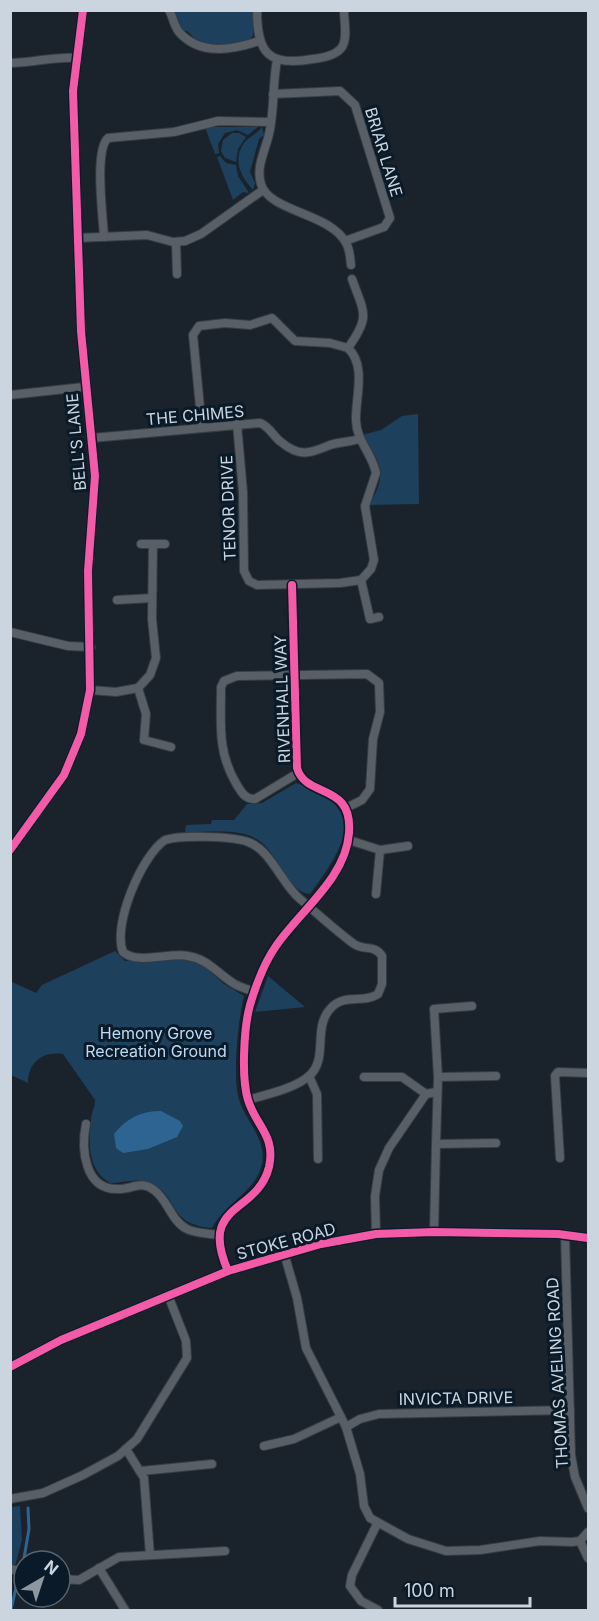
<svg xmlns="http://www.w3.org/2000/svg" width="599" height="1621" viewBox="0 0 599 1621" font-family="Inter,sans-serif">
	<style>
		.green { fill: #1d405d }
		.water { fill: #2d6491 }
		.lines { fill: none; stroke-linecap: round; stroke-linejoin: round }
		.stream { stroke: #2d6491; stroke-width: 3 }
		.minor-casing { stroke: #363d44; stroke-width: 10 }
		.tertiary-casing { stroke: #363d44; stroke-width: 11 }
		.minor { stroke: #585f66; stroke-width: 8 }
		.tertiary { stroke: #585f66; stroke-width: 9 }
		.cycleway-casing { stroke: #0a1a28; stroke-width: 11 }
		.cycleway { stroke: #f35aa7; stroke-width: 8 }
		.labels { text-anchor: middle; stroke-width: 6; stroke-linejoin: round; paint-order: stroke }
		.street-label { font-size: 16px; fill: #cbd5df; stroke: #0a1a28 }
		.park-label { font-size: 16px; fill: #bbdbf7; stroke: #0a1a28 }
	</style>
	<rect width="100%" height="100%" fill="#1a232b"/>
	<!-- green -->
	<g class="green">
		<path d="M175,11H253V36C242,47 215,48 201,43C195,41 192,35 187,31H182Z"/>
		<path d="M260,125L248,135L237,130L225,133L218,144L219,153L215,154L206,130L202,127H256Z"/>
		<path d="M262,127L264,135L259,139L250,172L255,183L253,190C241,177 232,160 244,143C249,137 257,134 262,127Z"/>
		<path d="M232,133H239L246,137L238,149L236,162L225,158L221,151L223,140Z"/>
		<path d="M220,156L226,163L236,165L238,176L249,193L243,192L233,200L217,157Z"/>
		<path d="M418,414L419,504L367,505C380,492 385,472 375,456C371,448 365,443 362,435L381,430L402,416Z"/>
		<path d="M296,783C370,807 345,847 310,894C289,894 277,849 255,838C236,828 206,833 185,832L186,825L211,824L212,820H234L247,804L262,803Z"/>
		<path d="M115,951L125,961L176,959L192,961L205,967L224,984L244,996C238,1020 233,1072 238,1096C244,1122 273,1143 259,1173C250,1193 224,1206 212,1228C164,1224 181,1193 147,1182C135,1178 122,1183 110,1183C86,1169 89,1140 91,1119C91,1113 95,1108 95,1100L63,1054C43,1051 28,1062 28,1083L11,1075L10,981L36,993L42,985Z"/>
		<path d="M268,976L305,1007L255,1012Z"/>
		<path d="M20,1506L22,1540L15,1566L11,1565V1507Z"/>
	</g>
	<!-- water -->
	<path class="water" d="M161,1111L180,1121L183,1126L177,1137L148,1149L123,1153L116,1148L114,1134C126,1118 142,1111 161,1111Z"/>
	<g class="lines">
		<!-- stream -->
		<g class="stream">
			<path d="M24,1558L29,1529L28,1508"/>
			<path d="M11,1610L17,1583"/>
		</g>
		<!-- minor casing -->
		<g class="minor-casing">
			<g id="minor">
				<path d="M169,10C173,17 174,26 179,32C200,56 232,50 259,41"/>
				<path d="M257,10C257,53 268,67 313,59C322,58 336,56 342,47C348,38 344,21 344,10"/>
				<path d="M277,60C272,86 275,113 268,138C264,153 256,168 261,184C269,212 331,213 346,243C350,249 350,258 351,265"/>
				<path d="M10,63C33,63 54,56 77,58"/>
				<path d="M273,94L340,91L355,105L390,218L384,227L345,241"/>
				<path d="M104,237C103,217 94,150 108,138L174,132L218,121L271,122"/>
				<path d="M77,238L147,235L173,242L185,241L201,234L263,190"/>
				<path d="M176,242L177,274"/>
				<path d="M10,395L84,387"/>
				<path d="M237,424L243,492L244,571L249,581L257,585L340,583L361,580L371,569L374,560L365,506L376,473C372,453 357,442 356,421C355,398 367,366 348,348C371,316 364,313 352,279"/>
				<path d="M202,428L193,335L199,326L225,323L250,325L272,318L295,341L330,343L348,348"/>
				<path d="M92,438L260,423C270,427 273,436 281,442C300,458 311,453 330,445C339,442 350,442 359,439"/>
				<path d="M141,544H165"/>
				<path d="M153,544L152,619L156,658L150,675L138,688L146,714L144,740L171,747"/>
				<path d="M361,580L370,619L379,617"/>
				<path d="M117,600L152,598"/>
				<path d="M10,632L68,646L91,647"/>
				<path d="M90,690L116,692L138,688"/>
				<path d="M298,773L255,799C245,799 242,793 237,785C217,752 221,725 221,687L224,681L237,676L367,674L379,683L380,712L373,739L370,789L362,800L346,808"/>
				<path d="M349,840L380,850L376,894"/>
				<path d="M380,850L408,846"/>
				<path d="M472,1006L434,1009L438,1077L436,1144L496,1143"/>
				<path d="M309,1076L317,1094L318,1159"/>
				<path d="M364,1077H402L426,1094"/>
				<path d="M438,1077L496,1076"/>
				<path d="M248,1100C267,1094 294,1089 309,1076C329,1059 312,1027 331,1008C344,993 364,1004 378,994L382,984V956C374,944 364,951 354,944C335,930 318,914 300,899C281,883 271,850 248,842C232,836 180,835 165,840C142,855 112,925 123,952C138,965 170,952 188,956C208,959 217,973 233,983C239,987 247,989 255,992"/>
				<path d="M86,1124C81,1148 84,1191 119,1189C132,1189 141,1180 154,1190C168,1200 171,1221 187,1229C197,1234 208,1233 219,1235"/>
				<path d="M560,1158L555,1076L558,1072L588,1073"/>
				<path d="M434,1232L436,1144"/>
				<path d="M376,1234L375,1196L379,1170L389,1148L426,1094L436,1092"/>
				<path d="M565,1234L571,1455L575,1477L588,1508"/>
				<path d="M284,1253L297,1298L306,1348L346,1427L360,1474L364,1506L370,1518L408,1539L446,1551L480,1550L540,1541L572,1542L580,1541L588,1532"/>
				<path d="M228,1271C198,1202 257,1215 269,1167C276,1136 256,1126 248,1100C241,1077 244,1027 250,1005C256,985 264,963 276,946C300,911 346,878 349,833C353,782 306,799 297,768L292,585"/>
				<path d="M346,1427L360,1419L379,1414L570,1410"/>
				<path d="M264,1446L294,1439L341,1417"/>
				<path d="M126,1449L144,1478L150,1555"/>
				<path d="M141,1471L212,1464"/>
				<path d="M10,1499L43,1493L83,1475L118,1456L137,1439L187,1358L186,1341L168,1295"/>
				<path d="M377,1524L352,1575L350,1586L361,1601L378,1610"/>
				<path d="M580,1541L588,1558"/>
				<path d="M99,1568L125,1610"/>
				<path d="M10,1569L24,1572"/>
				<path d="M60,1579L79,1580L119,1557L225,1551"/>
			</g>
		</g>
		<!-- tertiary casing -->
		<g class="tertiary-casing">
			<g id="tertiary">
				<path d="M10,850L64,775L81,734L90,690L88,571L95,476L81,331L73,91L83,10"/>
				<path d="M10,1367L61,1340L228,1271L321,1244L376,1234L434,1232L558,1234L588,1238"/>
			</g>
		</g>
		<!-- minor -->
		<use href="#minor" class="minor"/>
		<!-- tertiary -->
		<use href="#tertiary" class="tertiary"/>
		<!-- cycleway casing -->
		<g class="cycleway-casing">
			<g id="cycleway">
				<path d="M10,850L64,775L81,734L90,690L88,571L95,476L81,331L73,91L83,10"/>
				<path d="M228,1271C198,1202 257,1215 269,1167C276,1136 256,1126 248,1100C241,1077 244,1027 250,1005C256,985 264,963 276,946C300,911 346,878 349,833C353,782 306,799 297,768L292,585"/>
				<path d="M10,1367L61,1340L228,1271L321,1244L376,1234L434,1232L558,1234L588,1238"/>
			</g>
		</g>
		<!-- cycleway -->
		<use href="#cycleway" class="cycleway"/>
	</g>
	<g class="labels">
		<!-- street labels -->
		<g class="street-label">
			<text transform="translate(384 152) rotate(73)" y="6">BRIAR LANE</text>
			<text transform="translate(195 415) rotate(-5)" y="6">THE CHIMES</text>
			<text transform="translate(76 442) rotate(-95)" y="6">BELL'S LANE</text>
			<text transform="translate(228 508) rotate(-92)" y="6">TENOR DRIVE</text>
			<text transform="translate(282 699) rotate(-92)" y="6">RIVENHALL WAY</text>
			<text transform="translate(286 1241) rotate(-15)" y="6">STOKE ROAD</text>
			<text transform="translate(557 1373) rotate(-93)" y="6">THOMAS AVELING ROAD</text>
			<text transform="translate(456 1398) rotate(-1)" y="6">INVICTA DRIVE</text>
		</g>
		<!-- park labels -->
		<g class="park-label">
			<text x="156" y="1039">Hemony Grove<tspan x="156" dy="18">Recreation Ground</tspan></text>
		</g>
	</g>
	<!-- border -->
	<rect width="599" height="1621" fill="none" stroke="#cbd5df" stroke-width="24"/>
	<!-- north arrow -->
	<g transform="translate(42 1579) rotate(39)"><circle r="28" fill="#0a1a28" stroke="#576571" stroke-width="1.5"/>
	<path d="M0-4.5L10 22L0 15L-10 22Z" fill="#8d97a0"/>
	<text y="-9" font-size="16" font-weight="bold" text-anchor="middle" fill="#cbd5df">N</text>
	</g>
	<!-- scale -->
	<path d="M395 1597v9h135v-9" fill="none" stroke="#cbd5df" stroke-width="3"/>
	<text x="404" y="1597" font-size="18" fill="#cbd5df" stroke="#0a1a28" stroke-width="4.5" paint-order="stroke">100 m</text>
</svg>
